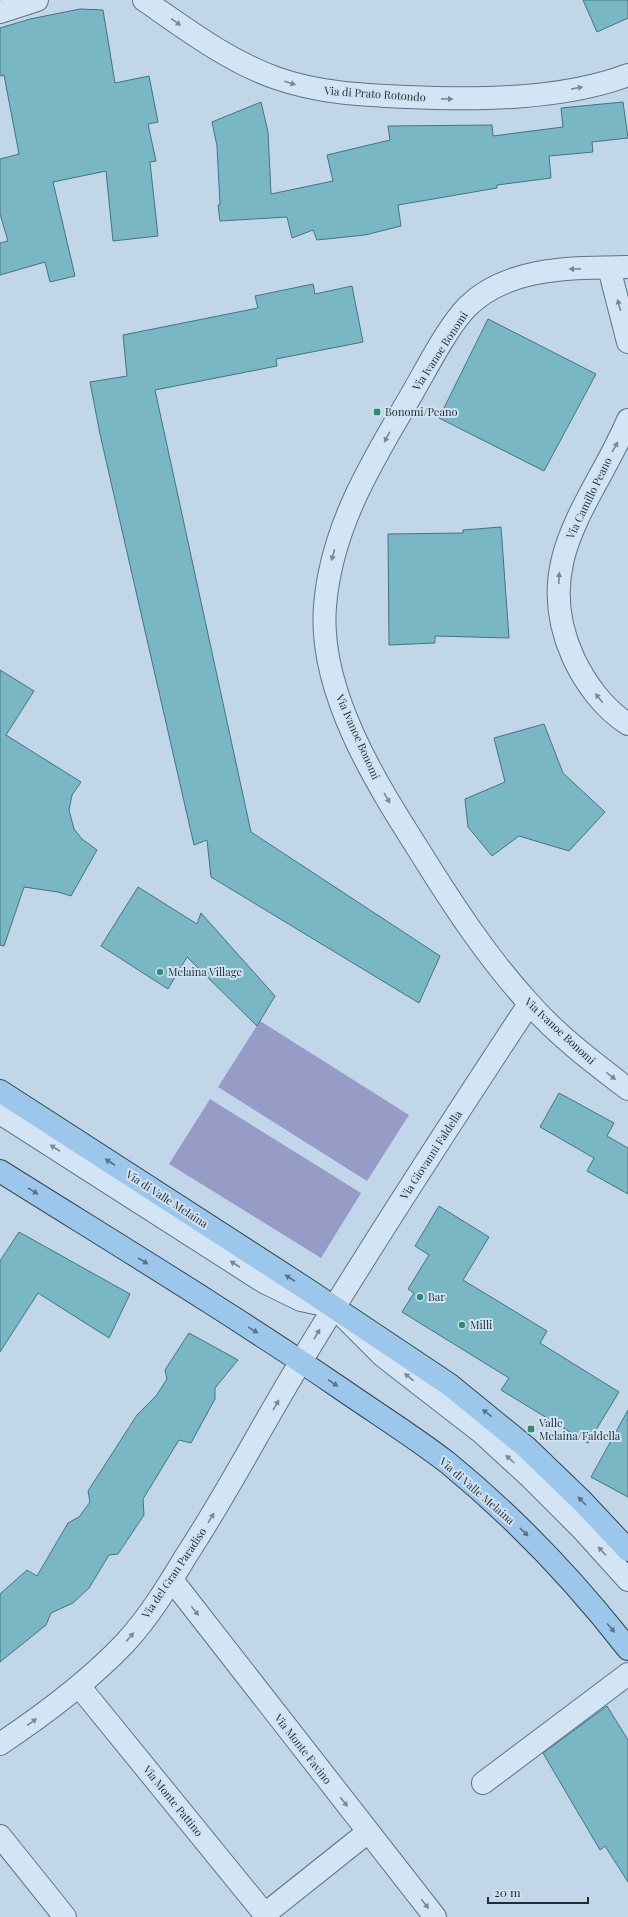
<svg xmlns="http://www.w3.org/2000/svg" width="628" height="1917" viewBox="0 0 628 1917" font-family="'Playfair Display',serif">
	<style>
		.grass { fill: #969cc6 }
		.building { fill: #7ab7c4; stroke: #43757e }
		.lines { fill: none; stroke-linecap: round; stroke-linejoin: round }
		.minor-casing { stroke: #5a7681; stroke-width: 24 }
		.major-casing { stroke: #2e484f; stroke-width: 24 }
		.minor { stroke: #d3e5f5; stroke-width: 22 }
		.major { stroke: #9cc7ea; stroke-width: 22 }
		.oneway { fill: #788994 }
		.oneway2 { fill: #567285 }
		.poi-dot { fill: #308a74; stroke: #d0e2f1; stroke-width: 1.5 }
		.labels { text-anchor: middle; stroke-width: 4; stroke-linejoin: round; paint-order: stroke }
		.street-label { font-size: 11px; fill: #1d2d32; stroke: #d0e2f1 }
		.poi-label { font-size: 11px; fill: #1d2d32; stroke: #d0e2f1; text-anchor: start }
	</style>
	<rect width="100%" height="100%" fill="#c1d7e9"/>
	<!-- grass -->
	<g class="grass">
		<path d="M260,1021L409,1115L367,1181L218,1087Z"/>
		<path d="M210,1099L361,1193L321,1258L169,1164Z"/>
	</g>
	<!-- building -->
	<g class="building">
		<path d="M583,0H628V18L597,32Z"/>
		<path d="M80,9L103,10L115,83L149,76L158,122L148,124L156,161L150,162L158,236L113,241L106,171L53,182L75,276L50,282L45,262L0,275V243L8,241L0,214V159L19,154L4,75L0,76V28L30,19Z"/>
		<path d="M261,102L268,132L271,194L333,181L327,155L390,140L388,126L492,125L493,136L563,127L561,108L623,102L628,138L592,142L593,152L549,156L551,178L497,185V188L398,205L401,226L365,235L317,240L313,230L292,238L287,217L220,221L218,205H220L217,146L212,122Z"/>
		<path d="M313,284L315,294L352,286L363,342L276,359L277,366L155,390L251,832L440,956L419,1003L211,877L207,840L194,845L100,434L90,382L127,376L123,335L258,308L255,296Z"/>
		<path d="M488,319L596,374L544,471L439,418Z"/>
		<path d="M501,527L509,638L435,636V643L389,645L388,534L463,533V530Z"/>
		<path d="M0,670L34,691L6,735L81,782L72,795L69,810L74,829L82,839L97,850L71,896L58,892L24,887L4,946L0,945Z"/>
		<path d="M544,724L563,773L605,812L569,851L519,836L492,856L468,827L465,799L505,782L494,738Z"/>
		<path d="M138,887L197,924L201,913L275,996L257,1026L187,957L168,989L101,946Z"/>
		<path d="M559,1093L614,1123L607,1136L628,1148V1194L587,1171L594,1158L540,1127Z"/>
		<path d="M439,1206L489,1237L463,1280L547,1331L540,1343L619,1392L588,1443L501,1390L509,1378L402,1312L414,1293L408,1289L429,1255L415,1246Z"/>
		<path d="M19,1232L130,1294L109,1338L38,1293L0,1352V1261Z"/>
		<path d="M189,1333L238,1360L215,1388V1399L191,1443L179,1440L143,1499L144,1515L118,1554L109,1555L89,1588L73,1603L51,1613L46,1625L0,1662V1594L27,1570L37,1576L68,1523L79,1517L90,1502L88,1491L137,1415L156,1396L167,1379L165,1370Z"/>
		<path d="M628,1410V1497L591,1477Z"/>
		<path d="M607,1706L628,1740V1882L605,1846L600,1850L543,1753Z"/>
	</g>
	<g class="lines">
		<!-- minor casing -->
		<g class="minor-casing">
			<g id="minor">
				<path d="M144,0C186,29 228,61 276,78C318,93 363,95 407,97C476,100 562,100 628,75"/>
				<path d="M0,12L37,0"/>
				<path d="M628,267C574,268 508,266 467,307C445,330 423,376 406,404C368,468 331,531 325,606C318,691 376,783 420,852C453,905 487,957 529,1003C558,1036 594,1063 628,1089"/>
				<path d="M609,268L628,342"/>
				<path d="M628,420C593,502 530,561 573,657C585,683 604,709 628,724"/>
				<path d="M0,1113L264,1282L301,1300L334,1307L383,1356L481,1432L530,1477L582,1529L628,1580"/>
				<path d="M172,1580L435,1917"/>
				<path d="M79,1686L267,1917"/>
				<path d="M0,1744C45,1714 88,1682 125,1643C149,1617 168,1586 186,1556C228,1492 263,1423 303,1358C376,1238 452,1121 529,1004"/>
				<path d="M483,1783L628,1674"/>
				<path d="M0,1836L65,1917"/>
				<path d="M265,1914L368,1832"/>
			</g>
		</g>
		<!-- major casing -->
		<g class="major-casing">
			<g id="major">
				<path d="M0,1091L308,1290L450,1385L526,1447L583,1502L628,1550"/>
				<path d="M0,1171C113,1242 229,1312 340,1388C376,1413 413,1436 448,1463C515,1518 575,1581 628,1649"/>
			</g>
		</g>
		<!-- minor -->
		<use href="#minor" class="minor"/>
		<!-- major -->
		<use href="#major" class="major"/>
	</g>
	<!-- one-way arrows -->
	<defs><path id="oneway-solid" d="M-6-.8H1V-3.2L6.5 0L1 3.2V.8H-6Z"/></defs>
	<g class="oneway">
		<use href="#oneway-solid" transform="translate(176 22) rotate(35)"/>
		<use href="#oneway-solid" transform="translate(290 83) rotate(18)"/>
		<use href="#oneway-solid" transform="translate(577 88) rotate(-11)"/>
		<use href="#oneway-solid" transform="translate(447 99) rotate(1)"/>
		<use href="#oneway-solid" transform="translate(575 269) rotate(179)"/>
		<use href="#oneway-solid" transform="translate(619 305) rotate(-105)"/>
		<use href="#oneway-solid" transform="translate(387 437) rotate(118)"/>
		<use href="#oneway-solid" transform="translate(615 447) rotate(-60)"/>
		<use href="#oneway-solid" transform="translate(333 555) rotate(106)"/>
		<use href="#oneway-solid" transform="translate(559 578) rotate(-87)"/>
		<use href="#oneway-solid" transform="translate(599 698) rotate(-128)"/>
		<use href="#oneway-solid" transform="translate(387 798) rotate(60)"/>
		<use href="#oneway-solid" transform="translate(611 1076) rotate(38)"/>
		<use href="#oneway-solid" transform="translate(55 1148) rotate(-147)"/>
		<use href="#oneway-solid" transform="translate(235 1264) rotate(-147)"/>
		<use href="#oneway-solid" transform="translate(317 1334) rotate(-59)"/>
		<use href="#oneway-solid" transform="translate(409 1377) rotate(-141)"/>
		<use href="#oneway-solid" transform="translate(276 1405) rotate(-60)"/>
		<use href="#oneway-solid" transform="translate(510 1459) rotate(-138)"/>
		<use href="#oneway-solid" transform="translate(211 1518) rotate(-59)"/>
		<use href="#oneway-solid" transform="translate(602 1551) rotate(-132)"/>
		<use href="#oneway-solid" transform="translate(195 1611) rotate(52)"/>
		<use href="#oneway-solid" transform="translate(130 1637) rotate(-50)"/>
		<use href="#oneway-solid" transform="translate(32 1722) rotate(-35)"/>
		<use href="#oneway-solid" transform="translate(344 1802) rotate(52)"/>
		<use href="#oneway-solid" transform="translate(425 1904) rotate(52)"/>
	</g>
	<g class="oneway2">
		<use href="#oneway-solid" transform="translate(110 1162) rotate(-147)"/>
		<use href="#oneway-solid" transform="translate(33 1191) rotate(32)"/>
		<use href="#oneway-solid" transform="translate(143 1261) rotate(32)"/>
		<use href="#oneway-solid" transform="translate(290 1278) rotate(-147)"/>
		<use href="#oneway-solid" transform="translate(253 1330) rotate(32)"/>
		<use href="#oneway-solid" transform="translate(333 1383) rotate(34)"/>
		<use href="#oneway-solid" transform="translate(487 1413) rotate(-142)"/>
		<use href="#oneway-solid" transform="translate(582 1501) rotate(-134)"/>
		<use href="#oneway-solid" transform="translate(524 1532) rotate(44)"/>
		<use href="#oneway-solid" transform="translate(611 1628) rotate(50)"/>
	</g>
	<!-- markers -->
	<g class="poi-dot">
		<rect x="373" y="408" width="8" height="8" rx="2"/>
		<circle cx="160" cy="972" r="4"/>
		<circle cx="420" cy="1297" r="4"/>
		<circle cx="462" cy="1325" r="4"/>
		<rect x="527" y="1425" width="8" height="8" rx="2"/>
	</g>
	<g class="labels">
		<!-- street labels -->
		<g class="street-label">
			<text transform="translate(375 94) rotate(4)" y="4">Via di Prato Rotondo</text>
			<text transform="translate(440 351) rotate(-57)" y="4">Via Ivanoe Bonomi</text>
			<text transform="translate(589 498) rotate(-64)" y="4">Via Camillo Peano</text>
			<text transform="translate(358 737) rotate(66)" y="4">Via Ivanoe Bonomi</text>
			<text transform="translate(560 1031) rotate(43)" y="4">Via Ivanoe Bonomi</text>
			<text transform="translate(431 1155) rotate(-57)" y="4">Via Giovanni Faldella</text>
			<text transform="translate(167 1199) rotate(33)" y="4">Via di Valle Melaina</text>
			<text transform="translate(477 1491) rotate(41)" y="4">Via di Valle Melaina</text>
			<text transform="translate(174 1573) rotate(-56)" y="4">Via del Gran Paradiso</text>
			<text transform="translate(303 1749) rotate(52)" y="4">Via Monte Favino</text>
			<text transform="translate(173 1801) rotate(51)" y="4">Via Monte Pattino</text>
		</g>
		<!-- poi labels -->
		<g class="poi-label">
			<text x="385" y="416">Bonomi/Peano</text>
			<text x="168" y="976">Melaina Village</text>
			<text x="428" y="1301">Bar</text>
			<text x="470" y="1329">Milli</text>
			<text x="539" y="1427">Valle<tspan x="539" dy="13">Melaina/Faldella</tspan></text>
		</g>
	</g>
	<!-- scale -->
	<path d="M488 1897v6h100v-6" fill="none" stroke="#1d2d32" stroke-width="2"/>
	<text x="494" y="1897" font-size="12" fill="#1d2d32" stroke="#d0e2f1" stroke-width="3" paint-order="stroke">20 m</text>
</svg>
